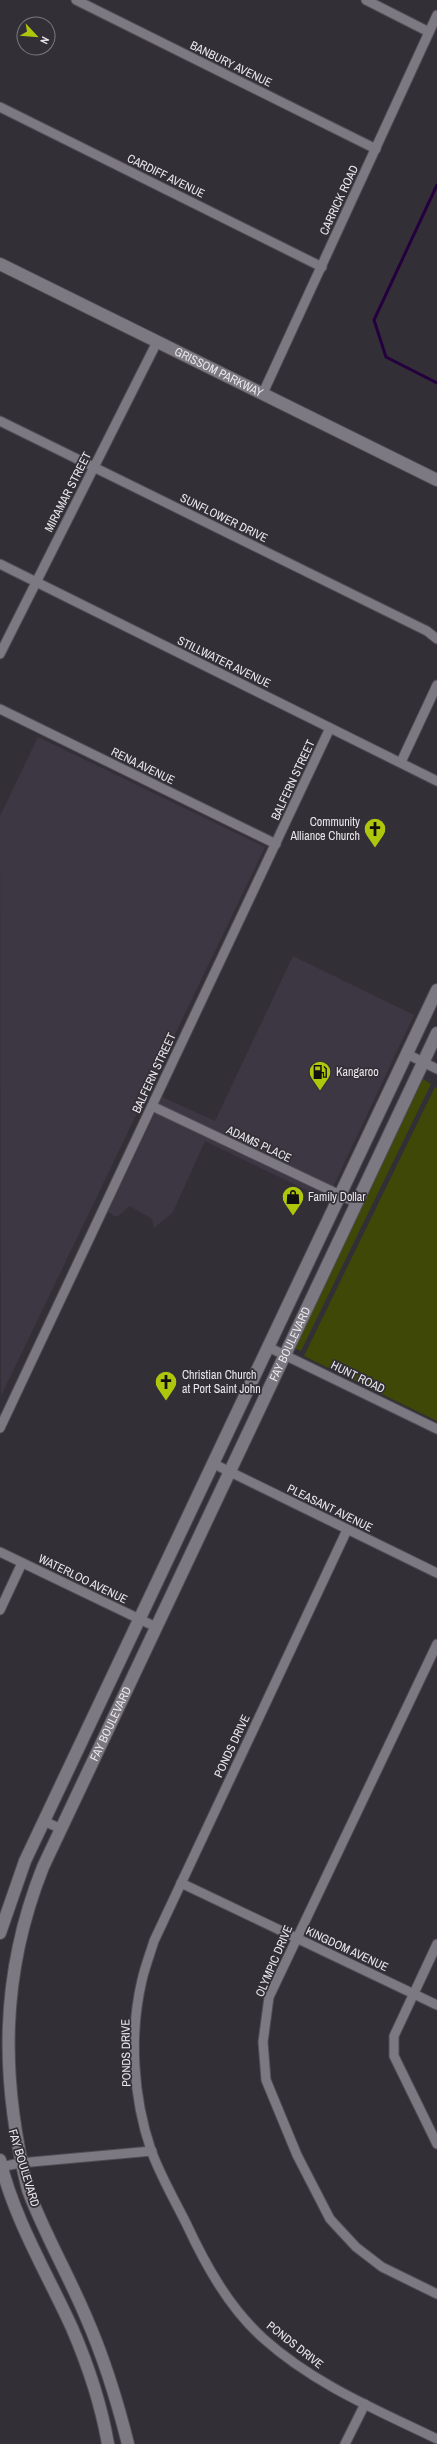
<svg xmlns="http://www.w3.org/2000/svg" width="437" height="2444" viewBox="0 0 437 2444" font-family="'Archivo Narrow',sans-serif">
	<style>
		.built { fill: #3d3744 }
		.green { fill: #3f4806 }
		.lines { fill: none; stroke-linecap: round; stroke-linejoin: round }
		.stream { stroke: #24013e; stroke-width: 3 }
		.minor-casing { stroke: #514d54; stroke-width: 11 }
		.secondary-casing { stroke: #514d54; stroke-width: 14 }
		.minor { stroke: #7d7982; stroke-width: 9 }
		.secondary { stroke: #7d7982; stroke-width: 12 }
		.labels { text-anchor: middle; stroke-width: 3.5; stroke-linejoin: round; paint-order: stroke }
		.street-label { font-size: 12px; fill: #e9e7ec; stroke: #332f37 }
		.poi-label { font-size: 12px; fill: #e9e7ec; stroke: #332f37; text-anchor: start }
	</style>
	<rect width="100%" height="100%" fill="#332f37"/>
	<!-- built -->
	<g class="built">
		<path d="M38,737L265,847L1,1396L0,816Z"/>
		<path d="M293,956L414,1015L333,1187L159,1104L162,1097L215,1121Z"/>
		<path d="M155,1113L329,1196L327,1200L205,1141L173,1212L154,1228L152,1219L130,1206L117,1217L108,1212Z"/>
	</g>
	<!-- green -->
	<g class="green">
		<path d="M423,1079L431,1084L301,1351L295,1348Z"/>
		<path d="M435,1087L437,1088V1421L304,1356Z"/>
	</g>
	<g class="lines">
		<!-- stream -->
		<path class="stream" d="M437,185L374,320L386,357L437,383"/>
		<!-- minor casing -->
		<g class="minor-casing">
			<g id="minor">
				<path d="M76,0L376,149"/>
				<path d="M366,0L429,32"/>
				<path d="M0,107L322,267"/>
				<path d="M263,393L437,15"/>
				<path d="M0,421L427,631L437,639"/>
				<path d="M0,564L437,781"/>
				<path d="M0,654L157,342"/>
				<path d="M0,709L276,844"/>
				<path d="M401,762L437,685"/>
				<path d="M407,1054L437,1069"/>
				<path d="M152,1106L357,1203"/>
				<path d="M268,1347L437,1429"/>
				<path d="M0,1428L330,728"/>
				<path d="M212,1463L437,1573"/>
				<path d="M347,1530L154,1941C150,1954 145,1967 142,1980C129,2035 133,2097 151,2150C160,2175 174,2199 186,2223C205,2264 229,2308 264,2339C314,2384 377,2410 437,2439"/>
				<path d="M0,1552L156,1627"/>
				<path d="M0,1610L22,1563"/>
				<path d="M437,1644L269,1997L263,2042L266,2080L297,2155L330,2219L356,2247L382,2267L437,2294"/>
				<path d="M44,1821L61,1829"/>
				<path d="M181,1883L437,2005"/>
				<path d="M437,1944L394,2036V2056L437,2144"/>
				<path d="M0,2167L20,2163L152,2151"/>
				<path d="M345,2444L365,2404"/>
			</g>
		</g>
		<!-- secondary casing -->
		<g class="secondary-casing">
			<g id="secondary">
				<path id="s1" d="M0,264L437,480"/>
				<path d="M0,1933L25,1861L437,990"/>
				<path d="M0,2160C14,2219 47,2273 72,2328C88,2365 101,2404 108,2444"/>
				<path id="s2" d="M128,2444C117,2400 104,2358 86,2317C68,2274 44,2233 28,2190C0,2078 0,1975 43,1867L437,1033"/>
			</g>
		</g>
		<!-- minor -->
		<use href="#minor" class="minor"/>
		<!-- secondary -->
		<use href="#secondary" class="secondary"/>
	</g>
	<!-- icons -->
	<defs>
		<g id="church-pin" transform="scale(1.15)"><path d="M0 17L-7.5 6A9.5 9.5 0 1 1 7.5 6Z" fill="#aec60c" stroke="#332f37"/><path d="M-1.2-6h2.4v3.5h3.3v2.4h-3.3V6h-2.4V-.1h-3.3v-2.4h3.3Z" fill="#111"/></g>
		<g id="fuel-pin" transform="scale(1.15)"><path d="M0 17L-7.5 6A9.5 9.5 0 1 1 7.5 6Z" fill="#aec60c" stroke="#332f37"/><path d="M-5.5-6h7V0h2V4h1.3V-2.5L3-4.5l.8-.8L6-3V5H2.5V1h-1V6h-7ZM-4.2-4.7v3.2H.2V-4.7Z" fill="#111"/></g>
		<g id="shop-pin" transform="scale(1.15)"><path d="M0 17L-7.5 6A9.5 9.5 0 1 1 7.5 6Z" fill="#aec60c" stroke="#332f37"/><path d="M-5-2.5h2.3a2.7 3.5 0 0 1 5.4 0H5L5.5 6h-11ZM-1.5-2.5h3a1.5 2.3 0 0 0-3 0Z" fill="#111"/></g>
	</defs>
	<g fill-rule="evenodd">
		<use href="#church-pin" x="375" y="829"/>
		<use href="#fuel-pin" x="320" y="1072"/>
		<use href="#shop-pin" x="293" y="1197"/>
		<use href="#church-pin" x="166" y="1382"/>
	</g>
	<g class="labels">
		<!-- street labels -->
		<g class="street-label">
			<text transform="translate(231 64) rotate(26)" y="4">BANBURY AVENUE</text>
			<text transform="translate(166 176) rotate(26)" y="4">CARDIFF AVENUE</text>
			<text transform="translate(339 200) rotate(-65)" y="4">CARRICK ROAD</text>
			<text dy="4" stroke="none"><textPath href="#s1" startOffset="244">GRISSOM PARKWAY</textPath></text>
			<text transform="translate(68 492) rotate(-63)" y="4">MIRAMAR STREET</text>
			<text transform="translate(224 518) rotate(26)" y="4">SUNFLOWER DRIVE</text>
			<text transform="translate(224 662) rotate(26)" y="4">STILLWATER AVENUE</text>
			<text transform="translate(143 766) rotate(26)" y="4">RENA AVENUE</text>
			<text transform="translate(293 780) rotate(-65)" y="4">BALFERN STREET</text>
			<text transform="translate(154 1073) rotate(-65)" y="4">BALFERN STREET</text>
			<text transform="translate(259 1144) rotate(25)" y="4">ADAMS PLACE</text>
			<text dy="4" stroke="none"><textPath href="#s2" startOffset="1181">FAY BOULEVARD</textPath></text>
			<text transform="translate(358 1377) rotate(26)" y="4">HUNT ROAD</text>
			<text transform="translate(330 1508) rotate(26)" y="4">PLEASANT AVENUE</text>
			<text transform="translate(83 1579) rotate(26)" y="4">WATERLOO AVENUE</text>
			<text dy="4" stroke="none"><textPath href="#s2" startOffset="761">FAY BOULEVARD</textPath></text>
			<text transform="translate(232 1746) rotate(-65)" y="4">PONDS DRIVE</text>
			<text transform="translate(347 1949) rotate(25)" y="4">KINGDOM AVENUE</text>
			<text transform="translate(274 1961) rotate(-67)" y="4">OLYMPIC DRIVE</text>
			<text transform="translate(126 2053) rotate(-91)" y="4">PONDS DRIVE</text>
			<text transform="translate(24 2168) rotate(73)" y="4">FAY BOULEVARD</text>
			<text transform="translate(295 2345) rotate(38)" y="4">PONDS DRIVE</text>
		</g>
		<!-- poi labels -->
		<g class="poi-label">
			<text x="360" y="826" text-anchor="end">Community<tspan x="360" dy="14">Alliance Church</tspan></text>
			<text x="336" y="1076">Kangaroo</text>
			<text x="308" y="1201">Family Dollar</text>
			<text x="182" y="1379">Christian Church<tspan x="182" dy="14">at Port Saint John</tspan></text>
		</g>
	</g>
	<!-- north arrow -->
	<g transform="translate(36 36) rotate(116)"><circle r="19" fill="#332f37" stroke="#7c797f"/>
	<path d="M0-3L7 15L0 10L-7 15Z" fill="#aec60c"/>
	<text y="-6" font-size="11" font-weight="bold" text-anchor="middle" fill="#e9e7ec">N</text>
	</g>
</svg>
